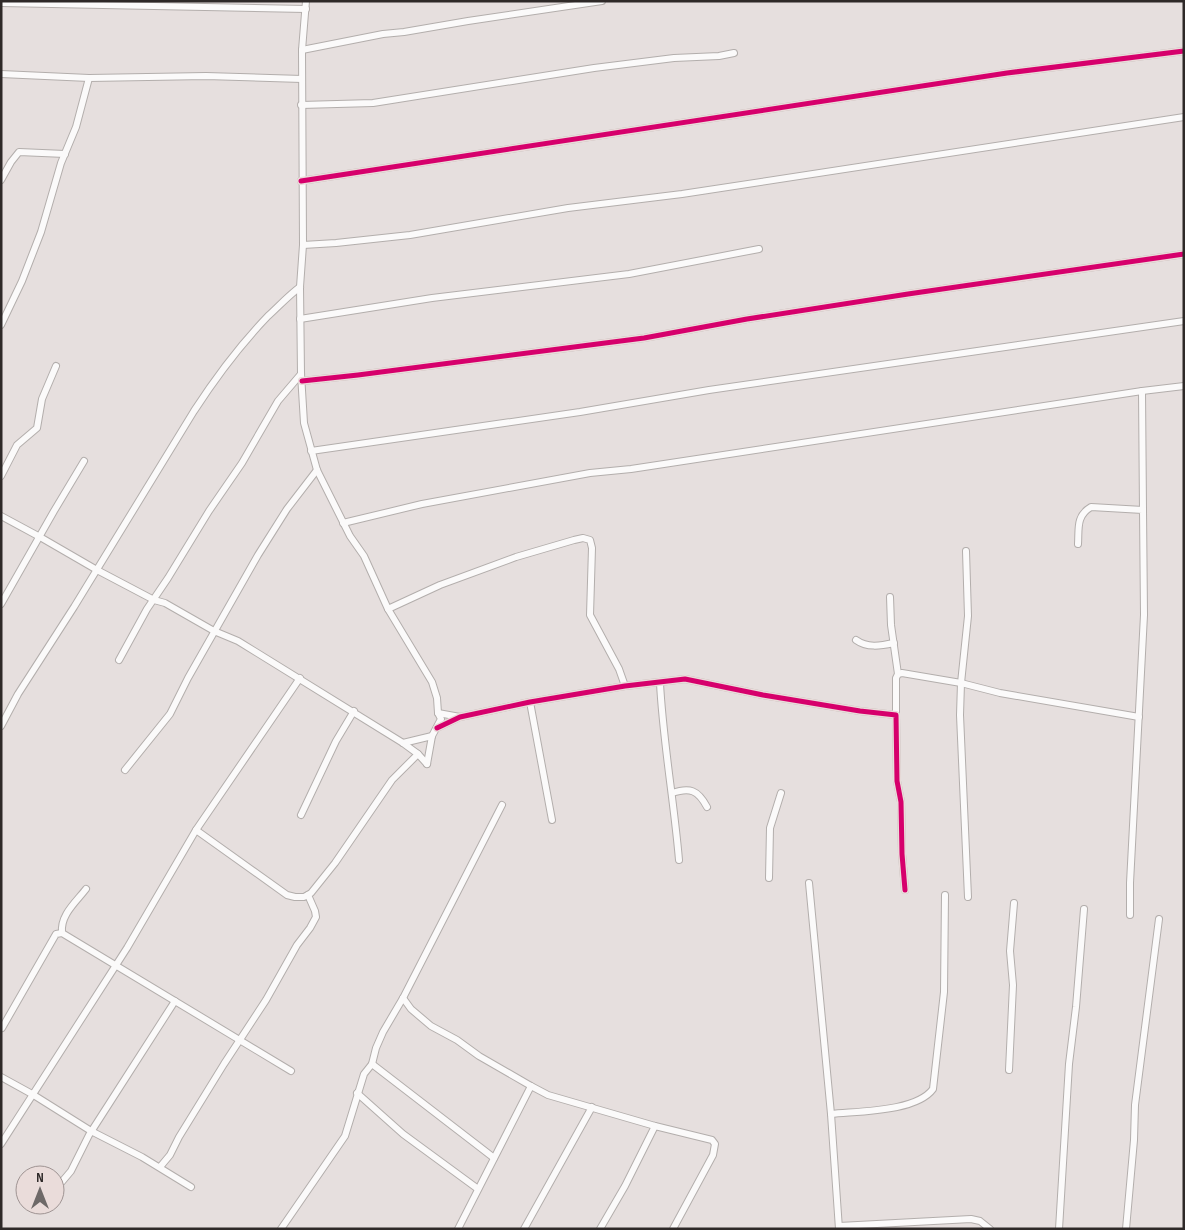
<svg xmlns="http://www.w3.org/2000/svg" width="1185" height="1230" viewBox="0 0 1185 1230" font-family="'Sofia Sans Condensed',sans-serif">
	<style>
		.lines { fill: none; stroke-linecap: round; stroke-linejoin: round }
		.street-casing { stroke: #b3aeac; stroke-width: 8 }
		.street { stroke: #fbfafa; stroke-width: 6 }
		.cycleway-casing { stroke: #eadcda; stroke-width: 8 }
		.cycleway { stroke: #d6006c; stroke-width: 5 }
	</style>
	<rect width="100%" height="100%" fill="#e6dfde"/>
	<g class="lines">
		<!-- street casing -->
		<g class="street-casing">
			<g id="street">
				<path d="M306,1L302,50L303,245L300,287L301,374L304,423L317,470L350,536L364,556L388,609L432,682L437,698L438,713L441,719L432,736L427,764"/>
				<path d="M1,3L306,9"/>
				<path d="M302,50L383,34L404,32L468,21L602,1"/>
				<path d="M1,74L89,78L206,76L302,79"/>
				<path d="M301,105L373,103L594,68L674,58L719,56L734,53"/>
				<path d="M1,180L11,162L19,152L65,154"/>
				<path d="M301,181L1007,73L1184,51"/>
				<path d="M303,245L336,243L410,235L568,208L682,194L1184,117"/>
				<path d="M300,319L432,298L629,274L759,249"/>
				<path d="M1,325L22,281L41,232L61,163L76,127L89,78"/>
				<path d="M302,381L358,375L644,338L747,319L908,294L1184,254"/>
				<path d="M1142,391L1143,510"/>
				<path d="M311,451L580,412L709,390L1184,321"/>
				<path d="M1,476L17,445L37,428L42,399L56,366"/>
				<path d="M1,516L40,537L97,570L154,600L165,603L214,631L238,641L403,743L418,754L427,764"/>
				<path d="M343,523L422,504L590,473L631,469L1142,391L1184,386"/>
				<path d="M1078,544C1079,528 1076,516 1091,507L1143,510L1144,615L1130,883V915"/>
				<path d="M966,551L968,616L961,683L960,715L968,897"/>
				<path d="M890,597L891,625L898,674"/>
				<path d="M1,604L54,511L84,461"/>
				<path d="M388,609L440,585L516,557L574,540L583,538L590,540L592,548L590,615L619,669L625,686"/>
				<path d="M856,640C867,648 880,646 894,643"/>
				<path d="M119,660L147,609L168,578L209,511L242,463L278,401L301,374"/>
				<path d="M660,683C663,742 674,801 679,860"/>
				<path d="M530,702L552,820"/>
				<path d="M438,713L460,717"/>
				<path d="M896,715V678L898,674L902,673L961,683L1000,693L1139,717"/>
				<path d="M1,726L18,694L74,607L194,411C216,377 240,345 268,316C279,306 288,296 300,287"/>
				<path d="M437,728L460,717L530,702L625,686L685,679L763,695L860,711L896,715L897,781L901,802L902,854L905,890"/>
				<path d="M403,743L432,736"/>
				<path d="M125,770L170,714L188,678L258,555L287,509L317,470"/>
				<path d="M672,793C690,787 698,790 707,807"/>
				<path d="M301,815L336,741L354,711"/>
				<path d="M196,830L287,895L295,897H304L311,893L335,863L392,780L418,754"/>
				<path d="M769,878L770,828L781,793"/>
				<path d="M809,883L831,1114L839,1229"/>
				<path d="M62,933C60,915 76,902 86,889"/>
				<path d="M403,998L411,1009L431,1026L457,1040L479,1056L531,1086L548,1095L655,1126L712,1140L715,1144L713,1155L673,1229"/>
				<path d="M2,1028L56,934L62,933L291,1071"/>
				<path d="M372,1064L494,1158"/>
				<path d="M1009,1070L1013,985L1010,951L1014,903"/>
				<path d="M1,1077L32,1094L91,1131L142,1157L191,1187"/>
				<path d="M357,1093L403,1134L478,1189"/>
				<path d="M831,1114C858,1111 916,1112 933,1089L944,992L945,895"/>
				<path d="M1,1144L127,948L196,830L300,678"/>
				<path d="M160,1167L170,1155L179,1137L224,1064L266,1000L297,945L310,928L316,917L315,911L308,895"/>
				<path d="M55,1190L71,1171L89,1135L175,1001"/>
				<path d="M839,1226L971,1219L980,1221L990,1229"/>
				<path d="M281,1229L345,1136L364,1074L372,1064L376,1048L383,1032L403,998L502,805"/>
				<path d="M458,1229L531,1086"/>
				<path d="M524,1229L592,1107"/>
				<path d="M600,1229L625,1186L655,1126"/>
				<path d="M1059,1229L1069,1064L1076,1007L1084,909"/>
				<path d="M1126,1229L1134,1140L1135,1105L1159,919"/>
			</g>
		</g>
		<!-- street -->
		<use href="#street" class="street"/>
		<!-- cycleway casing -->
		<g class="cycleway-casing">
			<g id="cycleway">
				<path d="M301,181L1007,73L1184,51"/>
				<path d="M302,381L358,375L644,338L747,319L908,294L1184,254"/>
				<path d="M437,728L460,717L530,702L625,686L685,679L763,695L860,711L896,715L897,781L901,802L902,854L905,890"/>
			</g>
		</g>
		<!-- cycleway -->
		<use href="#cycleway" class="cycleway"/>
	</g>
	<!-- border -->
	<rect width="1185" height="1230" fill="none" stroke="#2e2928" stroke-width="5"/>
	<!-- north arrow -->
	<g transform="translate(40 1190)"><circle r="24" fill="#eadcda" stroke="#9f9493"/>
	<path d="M0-4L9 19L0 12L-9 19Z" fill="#6e6968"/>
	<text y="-8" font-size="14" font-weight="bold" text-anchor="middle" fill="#2e2928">N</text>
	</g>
</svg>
